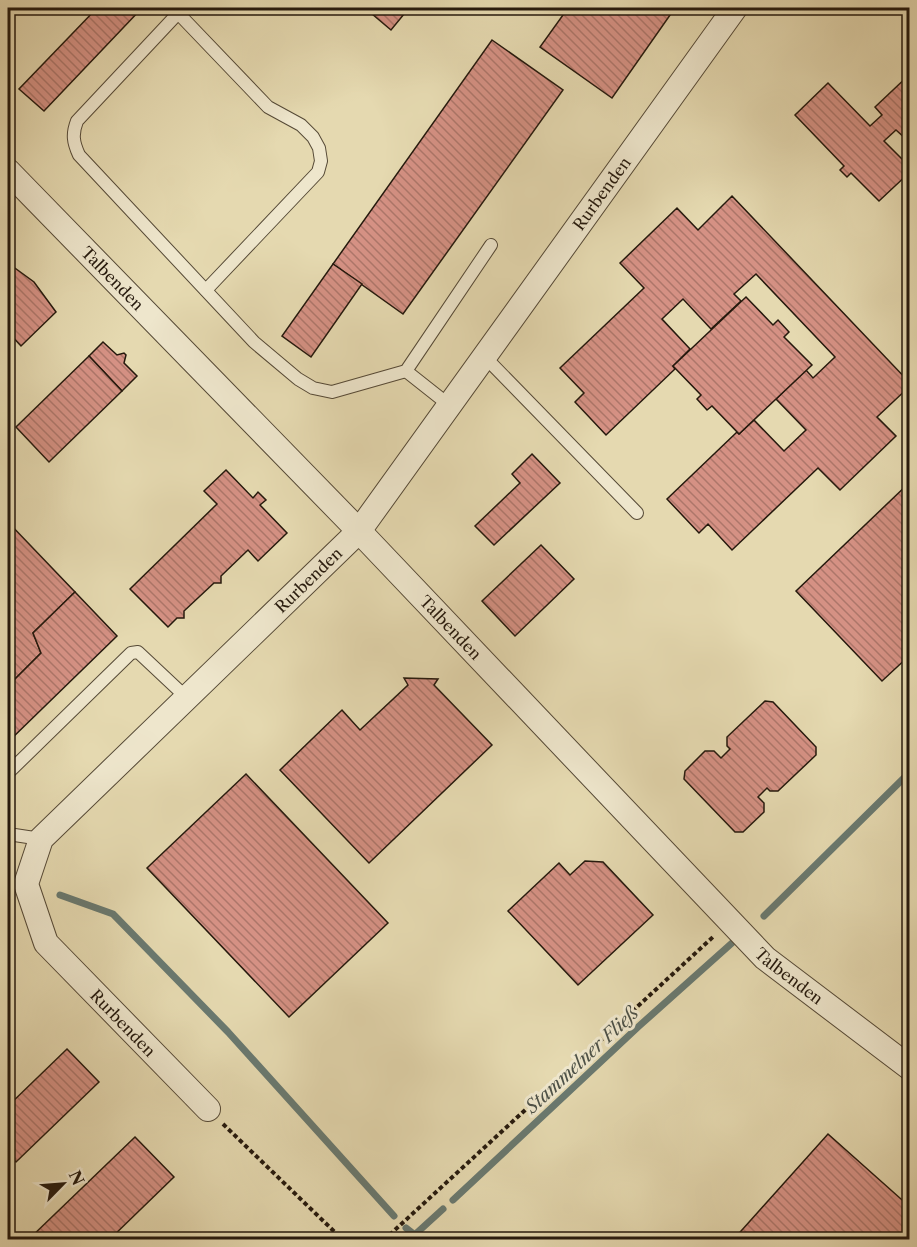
<svg xmlns="http://www.w3.org/2000/svg" width="917" height="1247" viewBox="0 0 917 1247" font-family="'Libre Caslon Text',serif">
	<style>
		.lines { fill: none; stroke-linecap: round; stroke-linejoin: round }
		.stream { stroke: #697970; stroke-width: 7 }
		.building { fill: url(#building-back-hatch); stroke: #25190d; stroke-width: 1.5 }
		.lane-casing { stroke: #554936; stroke-width: 14 }
		.street-casing { stroke: #554936; stroke-width: 26 }
		.path { stroke: #25190d; stroke-width: 4; stroke-dasharray: 4.5 3; stroke-linecap: butt }
		.lane { stroke: #eee6cc; stroke-width: 12 }
		.street { stroke: #eee6cc; stroke-width: 24 }
		.labels { text-anchor: middle; stroke-width: 6; stroke-linejoin: round; paint-order: stroke }
		.street-label { font-size: 16px; fill: #25190d; stroke: #eee6cc }
		.water-label { font-size: 18px; font-style: italic; fill: #4d5147; stroke: #eee6cc }
	</style>
	<defs>
		<pattern id="building-back-hatch" width="6" height="6" patternUnits="userSpaceOnUse" patternTransform="scale(1.5)"><rect width="6" height="6" fill="#d59184"/><path d="M-1 5l2 2M0 0l6 6M5-1l2 2" fill="none" stroke="#ad766a"/></pattern>
	</defs>
	<rect width="100%" height="100%" fill="#e5d9b0"/>
	<filter id="stains"><feTurbulence type="fractalNoise" baseFrequency=".00333" numOctaves="4"/><feColorMatrix values="0 0 0 0 .2 0 0 0 0 .09 0 0 0 0 .02 0 0 0 .5 -.17"/></filter>
	<radialGradient id="worn" r=".72"><stop offset=".6" stop-color="#630" stop-opacity="0"/><stop offset="1" stop-color="#630" stop-opacity=".3"/></radialGradient>
	<g class="lines">
		<!-- stream -->
		<g class="stream">
			<path d="M60,895L113,914L228,1032L394,1216"/>
			<path d="M764,916L910,772"/>
			<path d="M453,1200L638,1027L732,943"/>
			<path d="M406,1228L415,1235"/>
			<path d="M409,1240L443,1209"/>
		</g>
	</g>
	<!-- building -->
	<g class="building">
		<path d="M97,8H142L44,111L19,89Z"/>
		<path d="M365,8H409L391,30Z"/>
		<path d="M568,8H675L612,98L540,47Z"/>
		<path d="M492,40L563,90L403,314L333,264Z"/>
		<path d="M910,74V136L906,139L896,130L884,141L910,167V172L879,201L851,173L847,177L840,170L844,166L795,115L828,83L870,126L882,115L875,107Z"/>
		<path d="M732,196L910,383V386L877,417L896,436L840,490L818,468L732,550L708,524L699,533L667,499L737,432L739,434L754,420L784,451L806,430L776,399L806,370L813,378L835,357L756,274L734,294L741,301L711,329L683,299L662,319L690,349L673,366L675,369L606,435L575,402L584,393L560,368L644,288L620,263L677,208L698,230Z"/>
		<path d="M8,263L34,282L56,312L21,346L8,332Z"/>
		<path d="M333,264L362,284L311,357L282,336Z"/>
		<path d="M746,297L773,325L778,320L789,332L784,337L812,365L739,434L712,406L707,410L697,399L701,395L673,366Z"/>
		<path d="M103,342L117,355L124,353L126,355L124,363L137,376L122,391L89,356Z"/>
		<path d="M89,356L122,391L49,462L16,427Z"/>
		<path d="M532,454L560,483L494,545L475,526L520,483L512,474Z"/>
		<path d="M226,470L253,498L258,492L266,500L260,505L287,533L258,561L248,550L221,576V583H214L184,611V618H177L168,627L130,589L217,504L204,491Z"/>
		<path d="M910,482V655L882,681L796,591Z"/>
		<path d="M8,522L75,592L33,633L41,653L8,686Z"/>
		<path d="M541,545L574,579L515,636L482,601Z"/>
		<path d="M75,592L117,636L8,742V686L41,653L33,633Z"/>
		<path d="M404,678L438,679L434,685L492,745L369,863L280,770L342,710L360,730L408,685Z"/>
		<path d="M765,701L773,702L816,747V755L778,791H770L767,788L758,797L764,803V812L743,832H735L684,779L685,771L705,751H714L721,758L730,749L727,746V737Z"/>
		<path d="M246,774L388,923L289,1017L147,868Z"/>
		<path d="M585,861L603,862L653,915L578,985L508,911L559,863L570,875Z"/>
		<path d="M67,1049L99,1082L16,1162L8,1153V1106Z"/>
		<path d="M828,1134L910,1207V1240H733Z"/>
		<path d="M135,1137L174,1177L109,1240H28Z"/>
	</g>
	<g class="lines">
		<!-- lane casing -->
		<g class="lane-casing">
			<g id="lane">
				<path d="M183,8L77,121C72,134 73,142 79,155L254,342L298,379L313,388L332,392L406,371L491,245"/>
				<path d="M178,13L268,107L301,125L313,137L319,148L321,161L318,172L206,290"/>
				<path d="M484,356L637,513"/>
				<path d="M406,371L449,405"/>
				<path d="M8,773L131,653L138,652L187,698"/>
				<path d="M8,834L41,839"/>
			</g>
		</g>
		<!-- street casing -->
		<g class="street-casing">
			<g id="street">
				<path id="s1" d="M8,171L359,531L765,958L910,1068"/>
				<path id="s2" d="M208,1109L46,943L26,884L41,839L359,531L735,8"/>
			</g>
		</g>
		<!-- path -->
		<g class="path">
			<path d="M223,1124L343,1240"/>
			<path d="M384,1240L714,936"/>
		</g>
		<!-- lane -->
		<use href="#lane" class="lane"/>
		<!-- street -->
		<use href="#street" class="street"/>
	</g>
	<g class="labels">
		<!-- street labels -->
		<g class="street-label">
			<text dy="6" stroke="none"><textPath href="#s2" startOffset="1200">Rurbenden</textPath></text>
			<text dy="6" stroke="none"><textPath href="#s1" startOffset="150">Talbenden</textPath></text>
			<text dy="6" stroke="none"><textPath href="#s2" startOffset="714">Rurbenden</textPath></text>
			<text dy="6" stroke="none"><textPath href="#s1" startOffset="636">Talbenden</textPath></text>
			<text dy="6" stroke="none"><textPath href="#s1" startOffset="1122">Talbenden</textPath></text>
			<text transform="translate(123 1023) rotate(46)" y="6">Rurbenden</text>
		</g>
		<!-- water labels -->
		<g class="water-label">
			<text transform="translate(582 1060) rotate(-43)" y="6">Stammelner Fließ</text>
		</g>
	</g>
	<!-- margin -->
	<rect width="917" height="1247" fill="none" stroke="#e5d9b0" stroke-width="30"/>
	<rect x="9" y="9" width="899" height="1229" fill="none" stroke="#25190d" stroke-width="3"/>
	<rect x="15" y="15" width="887" height="1217" fill="none" stroke="#25190d" stroke-width="1.5"/>
	<!-- north arrow -->
	<g transform="translate(63 1184) rotate(65)" stroke="#eee6cc" stroke-width="4.5" paint-order="stroke">
	<path d="M0-4.5L10 22L0 15L-10 22Z" fill="#25190d"/>
	<text y="-9" font-size="16" font-weight="bold" text-anchor="middle" fill="#25190d">N</text>
	</g>
	<rect width="100%" height="100%" filter="url(#stains)"/>
	<rect width="100%" height="100%" fill="url(#worn)"/>
</svg>
